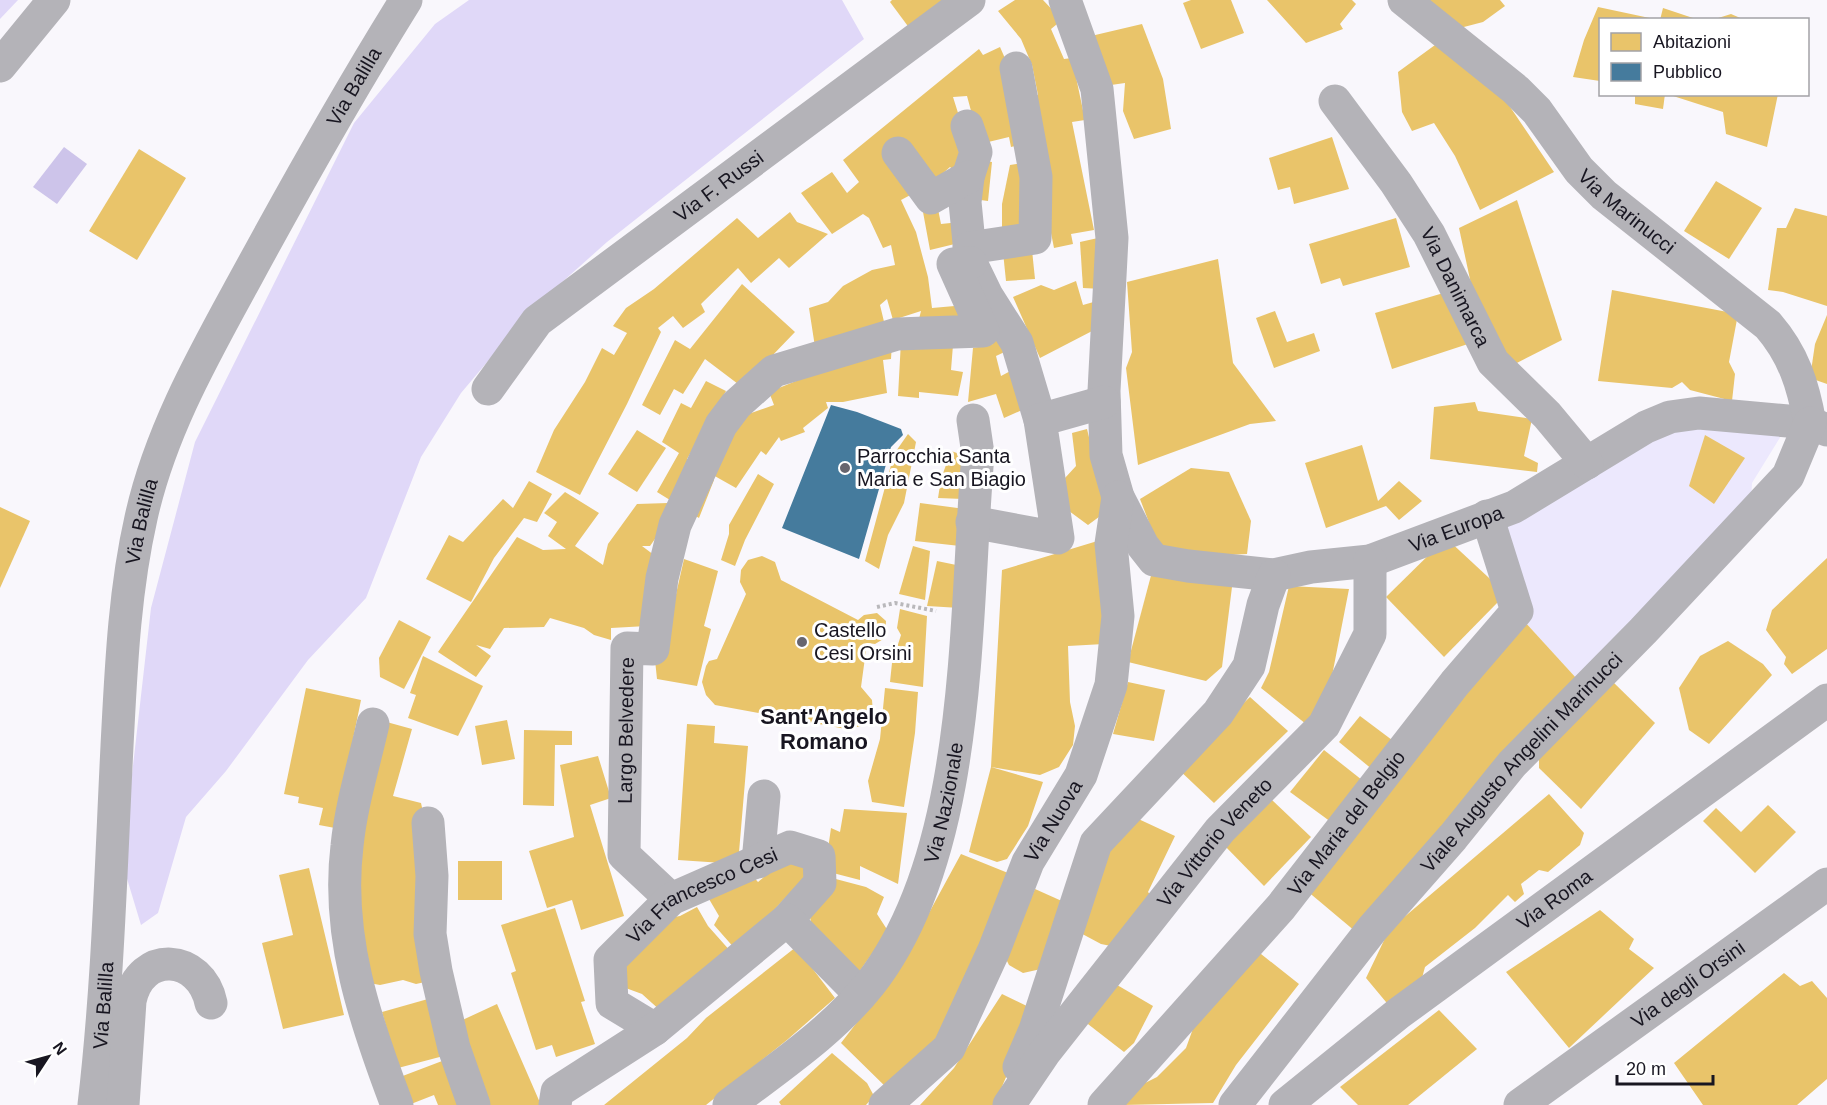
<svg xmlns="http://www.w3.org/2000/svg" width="1827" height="1105" viewBox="0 0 1827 1105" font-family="Arial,sans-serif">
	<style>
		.green { fill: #ece8fd }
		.forest { fill: #e0d8f8 }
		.water { fill: #cdc4ea }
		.homes { fill: #e9c46a }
		.public { fill: #457b9d }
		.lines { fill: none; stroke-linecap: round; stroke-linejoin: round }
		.path { stroke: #b9b8bb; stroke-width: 4; stroke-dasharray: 3 3; stroke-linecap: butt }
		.minor { stroke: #b4b3b8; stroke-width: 33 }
		.poi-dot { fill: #67656e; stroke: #fff; stroke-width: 2 }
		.labels { text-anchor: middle; stroke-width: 6; stroke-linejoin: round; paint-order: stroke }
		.street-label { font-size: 20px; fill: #181621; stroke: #fff }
		.poi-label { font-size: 20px; fill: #181621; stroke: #fff; text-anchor: start }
		.quarter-label { font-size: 22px; font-weight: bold; fill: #181621; stroke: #fff }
	</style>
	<rect width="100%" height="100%" fill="#f9f7fc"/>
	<!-- green -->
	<path class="green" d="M1688,420L1784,431L1752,483L1751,503L1577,679L1524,621L1497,521Z"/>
	<!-- forest -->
	<g class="forest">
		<path d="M0,0H18L0,19Z"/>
		<path d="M469,0H842L864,39L607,242L532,309L461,393L421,457L366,598L308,660L226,771L186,817L158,913L141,925L122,862L151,608L195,442L354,123L435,24Z"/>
	</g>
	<!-- water -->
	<path class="water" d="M64,147L87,164L57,204L33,187Z"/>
	<!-- homes -->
	<g class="homes">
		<path d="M892,0H958L913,33L890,2Z"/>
		<path d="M1015,0H1043L1062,20L1051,29L1064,59L1072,58L1085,120L1072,122L1094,230L1071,234L1073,244L1054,248L1024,97L1038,95L1032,65L1021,39L998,11Z"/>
		<path d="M1191,0H1231L1244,33L1201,49L1183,3Z"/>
		<path d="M1267,0H1352L1356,4L1340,24L1343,29L1306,43Z"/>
		<path d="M1424,0H1500L1505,6L1483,22L1460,28Z"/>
		<path d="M1598,7L1659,20H1600V81L1573,77L1584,40Z"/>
		<path d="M1663,8L1696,19V20H1660Z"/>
		<path d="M1731,14L1745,20H1715V19Z"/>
		<path d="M1142,24L1163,79L1171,129L1134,139L1123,111L1125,83L1111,85L1091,36Z"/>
		<path d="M1435,45L1498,89L1554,172L1480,210L1455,156L1434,123L1412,131L1402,112L1398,72Z"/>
		<path d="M1000,47L1015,81L1027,143L1011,147L1009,137L980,144L967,96L953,97L971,154L957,173L950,167L931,184L901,200L916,232L928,277L932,308L966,305L970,323L917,327L921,311L893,320L887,299L880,305L886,330L815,347L809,308L828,302L843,286L872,270L895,265L891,245L883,248L869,218L863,214L832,234L801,193L832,172L847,193L859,182L843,160L979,49L983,55Z"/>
		<path d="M1635,94H1665L1663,109L1635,104Z"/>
		<path d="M1778,94L1767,147L1726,134L1723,112L1670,95Z"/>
		<path d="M1332,137L1349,189L1294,204L1290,187L1278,190L1269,158Z"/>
		<path d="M139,149L186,178L137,260L89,231Z"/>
		<path d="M977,160L992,162L988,201L973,199Z"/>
		<path d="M1030,162L1029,235L1002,239V204L1010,165Z"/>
		<path d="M1716,181L1762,208L1729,259L1684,231Z"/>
		<path d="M1517,200L1562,340L1511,366L1474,298L1459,228Z"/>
		<path d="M1795,208L1827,216V306L1783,292L1768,290L1777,228H1786Z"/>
		<path d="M938,209L941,224L960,222L959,243L930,250L923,212Z"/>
		<path d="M790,212L797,222L828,234L789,268L779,258L751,283L738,268L701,304L705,312L683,328L673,316L658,328L661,332L627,404L580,495L536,472L554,430L585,382L602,348L614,355L627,333L613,326L626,308L654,289L737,218L758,238Z"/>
		<path d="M1396,218L1410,267L1343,286L1340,278L1321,284L1309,244Z"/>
		<path d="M1107,236L1102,289L1083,288L1080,242Z"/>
		<path d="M1032,250L1035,279L1006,281L1003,252Z"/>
		<path d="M1218,259L1233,363L1276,421L1250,424L1138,465L1126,368L1132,352L1127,282Z"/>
		<path d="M1076,281L1083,305L1097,301L1096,329L1040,358L1013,297L1041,285L1054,290Z"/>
		<path d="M742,284L795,332L742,387L705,359L683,394L674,389L660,415L642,405L675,340L690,349Z"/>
		<path d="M1612,290L1738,314L1729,362L1735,374L1732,401L1690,390L1682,382L1672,388L1598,381Z"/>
		<path d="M1447,292L1471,343L1392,369L1375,313Z"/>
		<path d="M1275,311L1287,342L1314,333L1320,351L1274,368L1256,318Z"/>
		<path d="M1827,315V384L1810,378L1815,344Z"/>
		<path d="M986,326L1013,348L996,356L1001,376L1018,367L1031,406L1004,418L996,394L968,402L973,348L993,344Z"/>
		<path d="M901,341L953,345L951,370L963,372L958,396L919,392V398L898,396Z"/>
		<path d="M892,342L891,359L883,360L887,393L843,402H826L828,408L803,428L805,432L781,441L779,437L766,455L761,451L736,488L704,470L737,418L774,405L769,392Z"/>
		<path d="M706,381L726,391L687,459L714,480L699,518L657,492L679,453L662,442L681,403L691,408Z"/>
		<path d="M1475,402L1478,411L1532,419L1524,456L1538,463L1537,472L1430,459L1434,407Z"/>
		<path d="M1087,429L1107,511L1088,525L1069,511L1065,478L1076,466L1072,433Z"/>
		<path d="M637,430L666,448L637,492L608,474Z"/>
		<path d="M908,434L916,442L904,503L888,535L879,569L865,561L894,454Z"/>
		<path d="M1705,435L1745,458L1714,504L1689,486Z"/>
		<path d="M1362,445L1378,501L1399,481L1422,501L1399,520L1386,506L1326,528L1305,463Z"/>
		<path d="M951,451L966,456L963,499L938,498L941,479Z"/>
		<path d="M1191,468L1229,472L1251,521L1247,554L1170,558L1160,551L1140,499Z"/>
		<path d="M758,474L774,484L745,540L735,566L721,560L729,534V525Z"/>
		<path d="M529,481L552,494L537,522L524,518L494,558L471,602L426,579L449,535L463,542L503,499L513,508Z"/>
		<path d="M565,492L599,513L575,546L603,565L608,544L637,504L668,503L669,519L650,546H642L658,558L647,626L611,628V640L594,635L584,628L550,618L544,627L504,628L490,649L476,645L491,656L476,677L438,652L517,537L543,550L566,549L548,536L557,522L544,513Z"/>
		<path d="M920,503L965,509L960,546L915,541Z"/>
		<path d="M0,507L30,521L0,588Z"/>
		<path d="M1446,538L1502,590L1498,602L1444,657L1386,597Z"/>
		<path d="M1104,539V644L1068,646L1070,702L1075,726L1073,745L1059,767L1040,775L991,767L1043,782L1028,826L1007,859L997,862L969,852L991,767L1002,570Z"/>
		<path d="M913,546L930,551L925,600L899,594Z"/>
		<path d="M762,556L775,562L781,580L858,620L864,615L877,613L886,621L885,638L875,644L867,643L861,687L872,700L873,713L869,721L862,726L846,729L715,705L706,695L702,682L706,666L709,661L717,659L746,594L740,582L741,570L748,560Z"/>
		<path d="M1827,558V649L1792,674L1784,664L1786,657L1766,630L1772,610Z"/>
		<path d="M684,559L718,571L704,626L711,629L697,686L657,679L655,660L672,612Z"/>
		<path d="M937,561L966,567L960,608L927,606Z"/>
		<path d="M1153,568L1233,579L1222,667L1206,681L1128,662Z"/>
		<path d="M1289,586L1349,589L1330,686L1306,724L1261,688L1269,672Z"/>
		<path d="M900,609L927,616L923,687L890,682L892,663L901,635L897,628Z"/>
		<path d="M399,620L431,637L404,689L380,677L379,658Z"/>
		<path d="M1524,621L1577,679L1356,932L1306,890Z"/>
		<path d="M1728,641L1763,664L1772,675L1709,744L1689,730L1679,688L1700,656Z"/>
		<path d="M423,656L483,686L458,736L408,718L416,695L410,693Z"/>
		<path d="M1128,682L1165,690L1154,741L1113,734Z"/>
		<path d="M1613,682L1655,723L1581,809L1539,768V756Z"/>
		<path d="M306,688L361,700L335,828L319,825L323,808L298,803L299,797L284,794Z"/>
		<path d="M885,688L918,692L915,733L904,807L872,802L868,781L880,739Z"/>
		<path d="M1250,697L1288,731L1214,803L1176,767Z"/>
		<path d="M1360,716L1392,740L1373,770L1339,742Z"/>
		<path d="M507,720L515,759L482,765L475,726Z"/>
		<path d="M383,721L412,729L393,796L421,803L427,830L434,980L416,984L403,980L380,985L369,983L354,862Z"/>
		<path d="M687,724L715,726L714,743L748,746L738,864L678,860Z"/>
		<path d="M524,730L572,731V745H555L554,806L523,805Z"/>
		<path d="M1324,750L1362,780L1331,822L1290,792Z"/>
		<path d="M598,756L611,798L590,805L624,916L581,930L572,900L547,908L529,851L574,837L560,765Z"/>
		<path d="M1549,794L1584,833L1580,845L1548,872L1539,870L1521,884L1524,894L1515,902L1508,895L1475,928L1425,967L1422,978L1391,1008L1366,978L1389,930Z"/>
		<path d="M1272,800L1311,837L1264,886L1222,843Z"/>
		<path d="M1768,805L1796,832L1755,873L1703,821L1716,808L1741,832Z"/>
		<path d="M844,809L907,813L898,884L860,866V880L833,873L835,854L828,849L831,828L840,832Z"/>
		<path d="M1132,816L1175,836L1148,892L1152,897L1116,947L1101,944L1073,929L1091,878Z"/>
		<path d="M792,853L808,874L736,950L714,925L719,916L709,899L747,870L758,882Z"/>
		<path d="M961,854L1013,875L955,1012L919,1065L891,1092L841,1043L899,968Z"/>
		<rect x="458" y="861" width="44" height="39"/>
		<path d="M309,868L344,1015L283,1029L262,943L293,935L279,875Z"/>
		<path d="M832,878L866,887L884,897L877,914L888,931L859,972L812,926L808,909Z"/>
		<path d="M1035,889L1064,902L1041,969L1023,973L1009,965L1005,957Z"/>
		<path d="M697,907L708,926L732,953L662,1012L642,994L623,987L620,961L663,919L680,916Z"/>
		<path d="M555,908L585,1001L581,1002L595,1044L556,1057L552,1045L536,1050L511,973L516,971L501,925Z"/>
		<path d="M1600,910L1634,939L1629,949L1654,968L1569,1048L1506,972Z"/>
		<path d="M796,947L835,998L787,1040L706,1105H604L687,1038L706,1018Z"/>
		<path d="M1256,950L1299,984L1236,1065L1213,1103L1122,1105L1139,1086L1157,1077L1186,1048L1199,1012Z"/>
		<path d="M1784,973L1800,986L1812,981L1827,998V1079L1797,1105H1703L1674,1063Z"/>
		<path d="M1112,982L1153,1006L1134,1043L1124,1052L1084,1021Z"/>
		<path d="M1002,994L1035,1010L994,1105H920L954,1068Z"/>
		<path d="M435,997L451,1054L398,1068L382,1012Z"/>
		<path d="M497,1004L541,1105H485L476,1085L483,1082L456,1023Z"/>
		<path d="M1439,1010L1477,1049L1408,1105H1358L1340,1087Z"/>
		<path d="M832,1053L867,1083L874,1096L866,1105H781L779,1102Z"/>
		<path d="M450,1058L468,1105H438L434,1095L411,1104L400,1077Z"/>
	</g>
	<!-- public -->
	<path class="public" d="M831,405L857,412L901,429L903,435L891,447L859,559L782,528Z"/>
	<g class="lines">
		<!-- path -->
		<path class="path" d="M877,607L895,603L936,611"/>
		<!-- minor -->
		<g class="minor">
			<path id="s1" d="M1065,0L1097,89L1112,238L1104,391L1106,455L1118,497L1143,546L1154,560L1188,566L1274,575L1311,567L1370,561L1514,507L1646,427L1670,417L1699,413L1810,423L1827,430"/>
			<path id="s2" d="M1404,0L1516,90L1537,111L1579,170L1604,195L1768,325C1794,355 1803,385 1810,423"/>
			<path d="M0,66L54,0"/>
			<path id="s3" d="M1335,101L1396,183L1429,234L1493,362L1547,415L1587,463"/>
			<path d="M967,126L976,152L968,177L965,202L971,263L987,296L1017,343L1040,420"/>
			<path d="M898,153L931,198L968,177"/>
			<path d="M969,248L1035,238L1036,177L1016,68"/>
			<path id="s4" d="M488,389L537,321L969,0"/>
			<path d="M972,522L1058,538L1040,420L1104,402"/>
			<path d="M373,724C364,764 351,805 347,846C336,936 365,1021 397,1105"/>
			<path d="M428,823L432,876L430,934L436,971L454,1048L474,1105"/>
			<path d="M758,862L764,796"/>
			<path id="s5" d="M671,899L624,855L627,648L653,649L662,578L675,525L721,425L736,405L774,371L897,334L983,331L953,264L971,263"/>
			<path id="s6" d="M655,1029L612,1003L610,960L671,899L790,847L819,856L820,883L787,920"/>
			<path d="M1019,1067L1035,1030L1096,843L1218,713L1249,666L1263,605L1274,575"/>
			<path id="s7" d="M94,1105C108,986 111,866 117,746C121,670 124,593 141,518C160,431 205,353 247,276C298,182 350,90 406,0"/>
			<path d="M123,1105L130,1001C140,949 201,954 211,1003"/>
			<path d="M555,1105L557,1092L655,1029L787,920L860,994"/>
			<path id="s8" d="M729,1105C777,1068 832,1032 870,984C974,851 964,616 978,454L973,420"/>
			<path id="s9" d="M885,1105L949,1048L994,950L1028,862L1081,775L1111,685L1118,616L1111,544L1118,497"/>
			<path id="s10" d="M1009,1105L1045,1052L1220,830L1324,725L1370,634V561"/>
			<path id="s11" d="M1104,1105L1281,907L1455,683L1517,611L1487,516"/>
			<path id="s12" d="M1235,1105L1373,928L1453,837L1512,764L1643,631L1788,476L1810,423"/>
			<path id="s13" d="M1285,1105L1399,1013L1827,700"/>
			<path id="s14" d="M1520,1105L1827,884"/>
		</g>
	</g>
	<!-- markers -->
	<g class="poi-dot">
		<circle cx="845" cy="468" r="6"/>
		<circle cx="802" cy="642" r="6"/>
	</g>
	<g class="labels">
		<!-- street labels -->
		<g class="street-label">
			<text dy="7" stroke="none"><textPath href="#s7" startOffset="1072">Via Balilla</textPath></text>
			<text dy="7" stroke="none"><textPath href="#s4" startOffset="310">Via F. Russi</textPath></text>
			<text dy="7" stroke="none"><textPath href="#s2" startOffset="309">Via Marinucci</textPath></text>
			<text dy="7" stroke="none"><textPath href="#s3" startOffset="222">Via Danimarca</textPath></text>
			<text dy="7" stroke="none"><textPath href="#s7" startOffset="586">Via Balilla</textPath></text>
			<text dy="7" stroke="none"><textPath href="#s1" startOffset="888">Via Europa</textPath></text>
			<text dy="7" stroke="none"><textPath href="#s5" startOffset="189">Largo Belvedere</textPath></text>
			<text dy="7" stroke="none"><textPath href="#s12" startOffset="447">Viale Augusto Angelini Marinucci</textPath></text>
			<text dy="7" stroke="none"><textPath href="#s8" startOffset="384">Via Nazionale</textPath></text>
			<text dy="7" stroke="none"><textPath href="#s9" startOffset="336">Via Nuova</textPath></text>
			<text dy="7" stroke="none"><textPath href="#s11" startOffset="372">Via Maria del Belgio</textPath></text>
			<text dy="7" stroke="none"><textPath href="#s10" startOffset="334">Via Vittorio Veneto</textPath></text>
			<text dy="7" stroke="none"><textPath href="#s6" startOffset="208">Via Francesco Cesi</textPath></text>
			<text dy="7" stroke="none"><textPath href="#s13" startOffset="339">Via Roma</textPath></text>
			<text dy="7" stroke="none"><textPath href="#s14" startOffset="207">Via degli Orsini</textPath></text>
			<text dy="7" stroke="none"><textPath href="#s7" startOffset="100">Via Balilla</textPath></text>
		</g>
		<!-- poi labels -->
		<g class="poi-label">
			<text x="857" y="463">Parrocchia Santa<tspan x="857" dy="23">Maria e San Biagio</tspan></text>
			<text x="814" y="637">Castello<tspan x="814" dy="23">Cesi Orsini</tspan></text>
		</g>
		<!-- quarter labels -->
		<g class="quarter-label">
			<text x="824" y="724">Sant'Angelo<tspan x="824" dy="25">Romano</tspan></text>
		</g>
	</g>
	<!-- legend -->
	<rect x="1599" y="18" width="210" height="78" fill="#ffffff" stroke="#a3a2a6" stroke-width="1.5"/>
	<rect x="1611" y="33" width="30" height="18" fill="#e9c46a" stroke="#a3a2a6" stroke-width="1.5"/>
	<text x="1653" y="48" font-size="18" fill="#181621">Abitazioni</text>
	<rect x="1611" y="63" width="30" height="18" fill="#457b9d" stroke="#a3a2a6" stroke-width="1.5"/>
	<text x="1653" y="78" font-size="18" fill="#181621">Pubblico</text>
	<!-- north arrow -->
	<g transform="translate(48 1057) rotate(54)" stroke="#ffffff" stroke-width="4.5" paint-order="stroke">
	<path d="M0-4.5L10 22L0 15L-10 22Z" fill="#181621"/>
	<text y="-9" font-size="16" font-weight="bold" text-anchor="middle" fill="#181621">N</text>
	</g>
	<!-- scale -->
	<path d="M1617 1075v9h96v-9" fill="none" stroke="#181621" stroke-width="3"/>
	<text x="1626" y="1075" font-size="18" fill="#181621" stroke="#ffffff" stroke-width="4.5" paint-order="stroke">20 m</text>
</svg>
